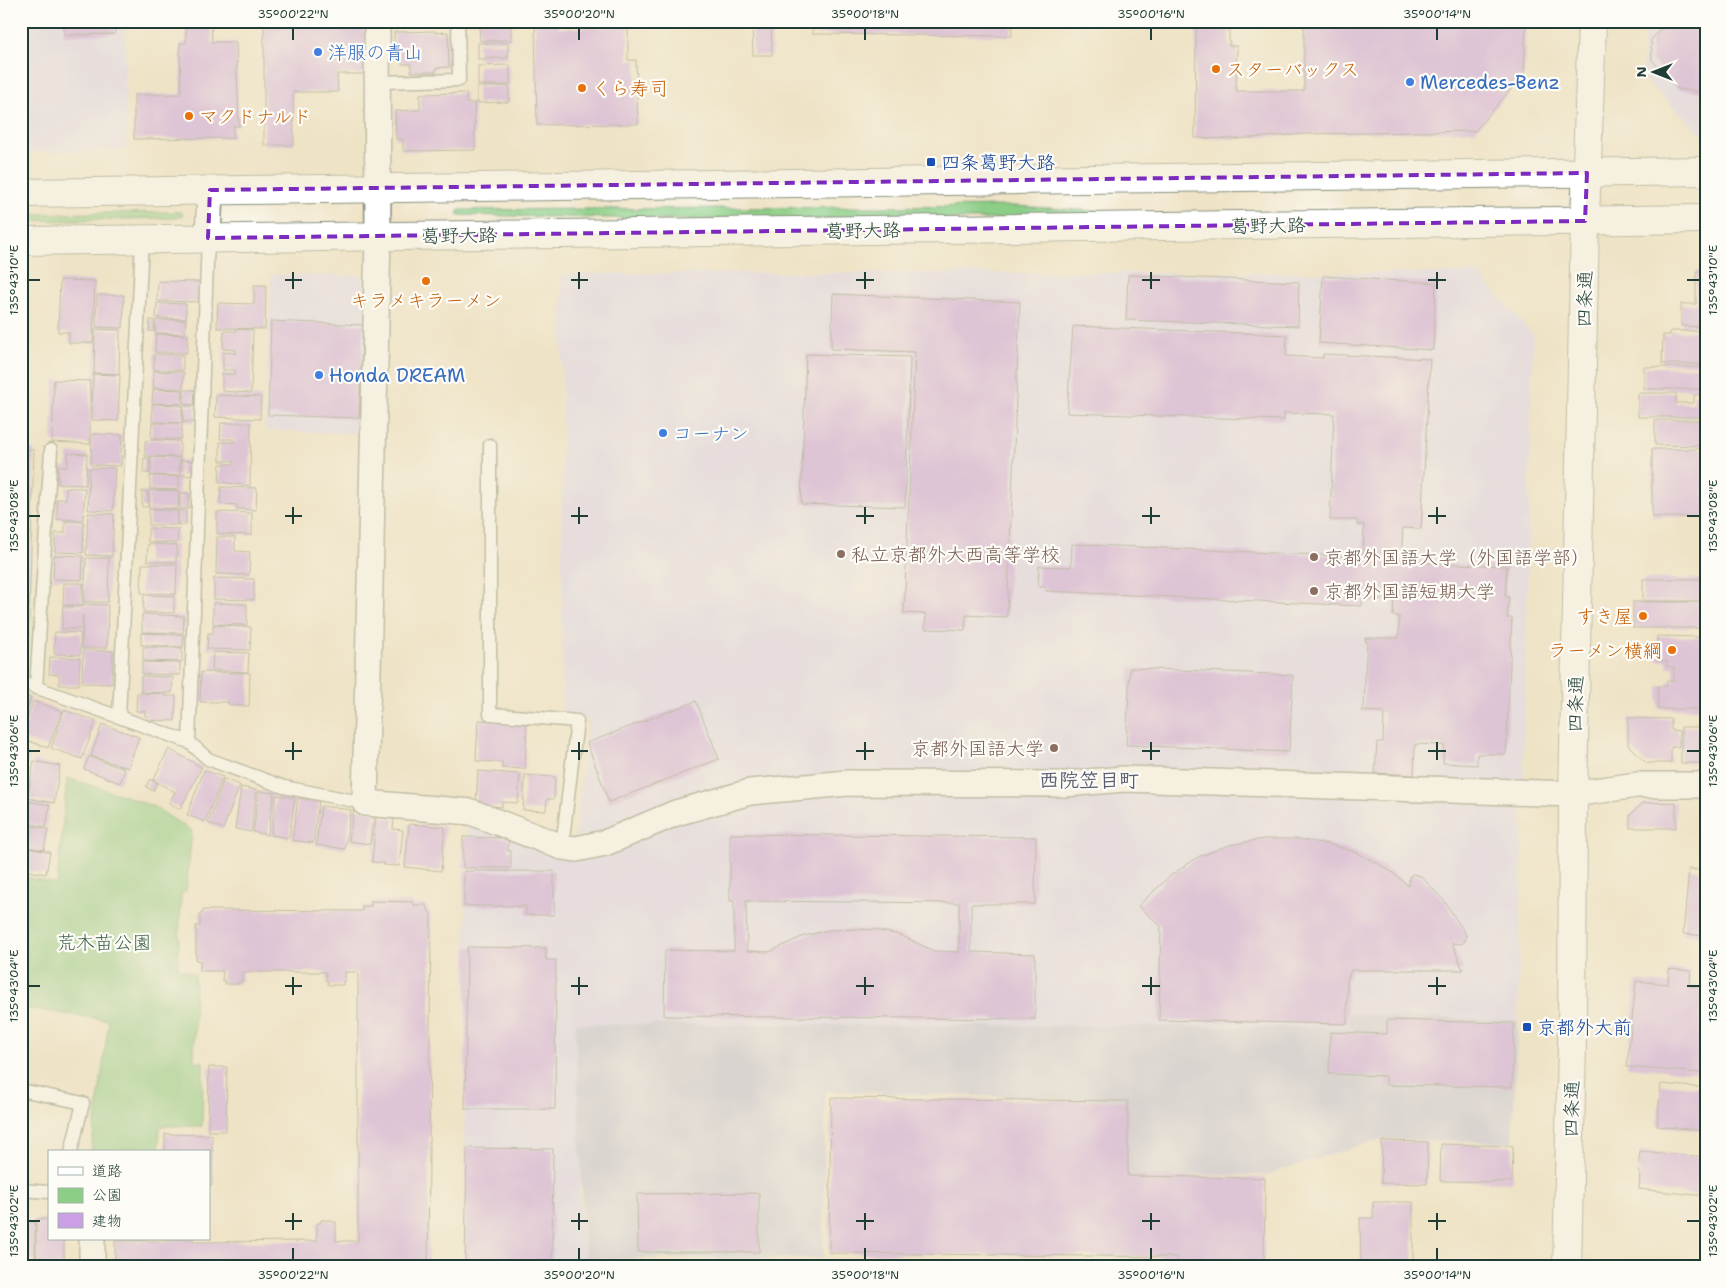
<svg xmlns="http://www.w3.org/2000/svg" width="1727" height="1288" viewBox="0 0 1727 1288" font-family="'Shantell Sans','Klee One',sans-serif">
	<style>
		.built { fill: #dcd6f6 }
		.industrial { fill: #c2c2dc }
		.green { fill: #8cce86; stroke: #56865d }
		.building { fill: #ca9fe6; fill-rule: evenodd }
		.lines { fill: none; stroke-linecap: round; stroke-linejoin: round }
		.lane-casing { stroke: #87907d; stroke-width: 15 }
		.street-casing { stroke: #87907d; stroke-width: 28 }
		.secondary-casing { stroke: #87907d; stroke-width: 30 }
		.primary-casing { stroke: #87907d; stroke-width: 30 }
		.lane { stroke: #fff; stroke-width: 12 }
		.street { stroke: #fff; stroke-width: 25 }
		.secondary { stroke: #fff; stroke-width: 28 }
		.primary { stroke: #fff; stroke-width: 28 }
		.marked { fill: none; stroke: #7b2cbf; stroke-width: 4; stroke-dasharray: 10 6; stroke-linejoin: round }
		.ticks { fill: none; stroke: #1f3d34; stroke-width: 2 }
		.shop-dot { fill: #3f7fe0; stroke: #fdfcf7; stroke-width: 2 }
		.food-dot { fill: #e8710a; stroke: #fdfcf7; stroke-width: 2 }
		.transit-dot { fill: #1a4fb4; stroke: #fdfcf7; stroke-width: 2 }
		.education-dot { fill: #8d6e63; stroke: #fdfcf7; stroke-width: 2 }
		.labels { text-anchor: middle; stroke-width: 4.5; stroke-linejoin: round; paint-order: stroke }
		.shop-label { font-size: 19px; fill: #366cbe; stroke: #fdfcf7; text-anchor: start }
		.food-label { font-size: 19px; fill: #c56008; stroke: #fdfcf7; text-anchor: start }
		.transit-label { font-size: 19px; fill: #164399; stroke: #fdfcf7; text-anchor: start }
		.street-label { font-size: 19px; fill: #1f3d34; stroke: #fdfcf7 }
		.education-label { font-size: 19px; fill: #785e54; stroke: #fdfcf7; text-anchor: start }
		.park-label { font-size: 19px; fill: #3a6148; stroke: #fdfcf7 }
		.neighbourhood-label { font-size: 20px; font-weight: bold; fill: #5b5f72; stroke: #fdfcf7 }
		.neatline { fill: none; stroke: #1f3d34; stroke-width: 2 }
		.ticks-label { font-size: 12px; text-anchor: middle; fill: #1f3d34 }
	</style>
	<rect width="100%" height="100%" fill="#fdfcf7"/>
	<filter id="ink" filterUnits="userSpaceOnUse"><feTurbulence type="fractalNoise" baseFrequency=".02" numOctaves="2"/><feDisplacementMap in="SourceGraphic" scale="10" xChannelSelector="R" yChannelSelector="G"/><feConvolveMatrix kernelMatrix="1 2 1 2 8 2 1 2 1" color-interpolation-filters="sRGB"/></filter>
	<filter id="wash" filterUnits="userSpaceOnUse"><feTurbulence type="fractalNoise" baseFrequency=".0096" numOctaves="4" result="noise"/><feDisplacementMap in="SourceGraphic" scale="20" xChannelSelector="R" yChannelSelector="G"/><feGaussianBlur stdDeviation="1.12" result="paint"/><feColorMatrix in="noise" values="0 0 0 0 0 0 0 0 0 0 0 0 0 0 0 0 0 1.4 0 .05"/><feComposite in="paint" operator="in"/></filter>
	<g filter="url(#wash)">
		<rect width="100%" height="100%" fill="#efe3c6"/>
		<!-- built -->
		<g class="built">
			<path d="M21,21H125L126,150L21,152Z"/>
			<path d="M1644,21H1706V133L1700,132L1642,77Z"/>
			<path d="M767,273H1478L1533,335L1518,1021L1349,1014V1027L575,1024L583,1189H579L586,1267H463L467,818L569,860L575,836L588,720L562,715V274Z"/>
			<path d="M271,275L373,276L370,434L265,430Z"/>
		</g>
		<!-- industrial -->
		<path class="industrial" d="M1349,1014L1518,1021L1512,1143L1381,1139L1266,1175L1128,1176L1127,1101L825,1091L823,1258L585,1259L575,1024L1349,1027Z"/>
		<!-- green -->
		<g class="green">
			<path d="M1016,206L1217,219H665L458,215V211L460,210Z"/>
			<path d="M181,212L183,215L177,218L21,221V214Z"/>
			<path d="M67,778L125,796L154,807L192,831L186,891L181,894L178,968L195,974L194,1061L203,1062L202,1126H160L159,1152H91L109,1020L23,1008L27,958L23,926L21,923V876L57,884Z"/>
		</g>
		<g id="blocks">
			<!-- building -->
			<g class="building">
				<path d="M64,21H115V34L64,35Z"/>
				<path d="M186,21H211L212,42H236L239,126H233V138L134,139V95L181,94L180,43H186Z"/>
				<path d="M264,21H365L366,74H337L338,92H293L294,145H264Z"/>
				<path d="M479,21H511V40L480,41Z"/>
				<path d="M752,21H771L772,55H753Z"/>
				<path d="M812,21H1012V36L813,34Z"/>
				<path d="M1196,21H1229V46H1237L1236,91H1304V21H1526L1524,74L1475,131L1305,134L1235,139L1195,138Z"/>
				<path d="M1672,21H1706V86L1700,92L1678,89L1652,60L1651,40L1659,30Z"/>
				<path d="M558,22L559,28L628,27V60H636L638,124L537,125L535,23Z"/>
				<path d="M435,31V33L448,32L449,67L436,68V72H411V64H402V59H394V32Z"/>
				<path d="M478,43H508V58L478,59Z"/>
				<path d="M510,65V85H478V66Z"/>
				<path d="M509,86V102L477,103V87Z"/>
				<path d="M466,93V103H474L475,150L403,151V139H396L395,111L420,110V94Z"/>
				<path d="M1696,271H1706V327L1681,326V304H1696Z"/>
				<path d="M1128,275L1299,282L1298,326L1126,320Z"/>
				<path d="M1323,276L1436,283L1433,350L1319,343Z"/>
				<path d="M60,280L95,281L93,343H69V332H58Z"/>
				<path d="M158,281L200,282L199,302L157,301Z"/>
				<path d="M254,285H266L265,329L217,328L218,303L254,304Z"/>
				<path d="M833,294L1020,302L1007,617L966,615L965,630L925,629L926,614L904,613L915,352L831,349Z"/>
				<path d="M97,295H124L123,328L96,327Z"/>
				<path d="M157,303L186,304V319L156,318Z"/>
				<path d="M150,320H154V331H149Z"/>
				<path d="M156,320H186L185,334L155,333Z"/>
				<path d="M271,321L363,325L359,418L268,415Z"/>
				<path d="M1073,326L1287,335L1286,356L1323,358V354L1430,359L1421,529L1403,528L1401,562L1507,566L1505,596L1509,597L1507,618H1512L1506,754H1477V765L1443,763L1444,745L1415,744L1414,775L1375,773L1377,742H1383L1384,712L1362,711V708L1364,707L1365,677H1364V674L1365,673L1367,641H1365V638H1399V616H1393L1394,600L1362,599V606L1046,591V587H1038L1039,566L1071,567L1072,544L1363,557L1364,525H1357V520H1330L1334,414L1284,413V420L1067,413Z"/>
				<path d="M95,329L120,330L119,374L94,373Z"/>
				<path d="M236,329L253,330L251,393L222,391V374H235V370H223V352L236,353V350L223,349L224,331H236Z"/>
				<path d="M1670,331H1706V364H1662L1663,335H1670Z"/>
				<path d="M156,334L188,335L187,353L155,352Z"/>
				<path d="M154,354L183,355V370H154Z"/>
				<path d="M806,354L910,357L905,507L801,504Z"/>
				<rect x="1644" y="367" width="62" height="22"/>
				<path d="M154,371L184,372L183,389L153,388Z"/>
				<path d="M93,374L120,375L118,421L92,420Z"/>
				<path d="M54,380L90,381V444L52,442Z"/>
				<path d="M153,389L183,390L182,404L152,403Z"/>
				<path d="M184,390H195L194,405L184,404Z"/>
				<path d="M1638,393H1676V403H1694V395H1706V417H1638Z"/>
				<path d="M216,395L261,397L260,419L215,417Z"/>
				<path d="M152,404L182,405V423L152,422Z"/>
				<path d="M183,406H196L195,422H183Z"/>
				<path d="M1655,420H1706V446L1655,445Z"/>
				<path d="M152,423H182L181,439H151Z"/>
				<path d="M221,423H251L250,486L219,482L220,464H234V461H220V442H235V439H220Z"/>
				<path d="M92,434L122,435L121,466L91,465Z"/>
				<path d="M151,440L180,441V457L145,456V441Z"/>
				<path d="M21,449L34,450L28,651H21Z"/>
				<rect x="1652" y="449" width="54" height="68"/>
				<path d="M68,453L87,454L86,485L58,484V466L67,467Z"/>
				<path d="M151,457L180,458L179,476L150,475Z"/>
				<path d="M144,458H150V473H143Z"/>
				<path d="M181,460L192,461V476L181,475Z"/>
				<path d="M89,468H115L113,511L88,510Z"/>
				<path d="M150,476L179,477V490L150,489Z"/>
				<path d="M221,487L257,488L256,510L237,509V505L220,504Z"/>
				<path d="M66,488H85L83,520L57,519V499H66Z"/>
				<path d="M149,490L179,491L178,509L149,508Z"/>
				<path d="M142,491L148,492V507H142Z"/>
				<path d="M180,493H189L188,509L180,508Z"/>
				<path d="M149,509L178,511L177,525H149Z"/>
				<path d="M178,510L186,511V525H178Z"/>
				<path d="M217,512L252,513V535L217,534Z"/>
				<path d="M88,513L114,514L112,556L86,555Z"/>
				<path d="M65,521L84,522L83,553L55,552V533H65Z"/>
				<path d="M148,528L178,529L177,543L148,542Z"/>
				<path d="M217,537H235V551L250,552L249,575L216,574Z"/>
				<path d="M148,544L177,545L176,562L147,561Z"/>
				<path d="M54,555L83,556L82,580L53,579Z"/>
				<path d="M86,558H109L108,602H84Z"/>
				<path d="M142,564H177L176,594L141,593Z"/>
				<path d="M214,578L254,579V600L214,599Z"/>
				<rect x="1643" y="579" width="63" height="22"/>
				<path d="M64,583H83L82,605H63Z"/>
				<path d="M144,595L174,596V613L143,612Z"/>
				<rect x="1633" y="602" width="73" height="26"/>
				<path d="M213,603L247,604V625L213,624Z"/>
				<path d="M83,604L108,605L107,648H82L83,615L82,629H62L63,606L83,607Z"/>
				<path d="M142,614L184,616L183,633L142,632Z"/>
				<path d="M213,625L251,627L250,650L207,649L208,633H213Z"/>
				<path d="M55,632L81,633L80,655L54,654Z"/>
				<path d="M141,633L184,635L183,647L141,645Z"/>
				<path d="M1657,636L1706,637V709H1658V686H1667V681H1674V667H1667V661H1657Z"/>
				<path d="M143,647L182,648V662L143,661Z"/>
				<path d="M83,650L113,651L112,684L82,683Z"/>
				<path d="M213,652L249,653L248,672L212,670Z"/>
				<path d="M50,657L80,658L79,685H59V675L49,674Z"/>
				<path d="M142,662L180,663V675L142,674Z"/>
				<path d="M1130,668L1293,675L1289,752L1126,745Z"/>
				<path d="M201,672L250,673L249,706L229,705V702H200Z"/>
				<path d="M141,676L173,677L172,693L141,692Z"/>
				<path d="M137,693L165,694V696H176L175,721L148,720V716H145V711H136Z"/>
				<path d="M21,694L31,698L22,727H21Z"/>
				<path d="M33,701L62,711L48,748L21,738Z"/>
				<path d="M696,701L719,759L609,802L587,743Z"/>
				<path d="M64,710L96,721L82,759L51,748Z"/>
				<path d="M1628,718L1671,719V730L1679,731V747H1671V763H1646L1628,745Z"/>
				<path d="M478,720L527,722L525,769L502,768V762L476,761Z"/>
				<path d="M102,724L139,737L128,768L91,756Z"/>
				<path d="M1681,727H1699L1700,763H1681Z"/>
				<rect x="1702" y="730" width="4" height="33"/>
				<path d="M169,749L202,767L180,809L169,803L175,792L153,780Z"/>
				<path d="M21,752L29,754L24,785L21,784Z"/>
				<path d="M89,756L125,770L120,783L84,769Z"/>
				<path d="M34,761L60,766L54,803L27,798Z"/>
				<path d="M204,770L223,777L205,822L187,815Z"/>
				<path d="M478,771L520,774L518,803L502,802V807L476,805Z"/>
				<path d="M525,775L555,777L554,799H547L546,811L523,810Z"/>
				<path d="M150,779L157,783L153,791L146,787Z"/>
				<path d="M224,779L240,785L223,829L208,823Z"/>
				<path d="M241,787L257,790L251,832L235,829Z"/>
				<path d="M259,791L274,793L268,835L253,832Z"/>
				<path d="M276,795L295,798L289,838L271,835Z"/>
				<path d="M298,798L319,801L313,843L292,840Z"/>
				<path d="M21,800L50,805L46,827L21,822Z"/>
				<path d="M1676,802V828H1630V815L1643,803Z"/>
				<path d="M321,806L351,810L345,849L316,845Z"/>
				<path d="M354,809L375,812L370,844L349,841Z"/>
				<path d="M376,817L394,819L393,829L403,830L399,866L384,865V863L372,862Z"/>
				<path d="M21,824L48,829L44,850L21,846Z"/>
				<path d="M409,824L445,827L441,871L405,867Z"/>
				<path d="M730,834L1036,837L1035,904H971V952L1035,954V1019L664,1016L665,950L734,951V901H730ZM746,901L959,903V952L934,951L900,935L876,930L854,929L829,930L804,936L769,952L747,951Z"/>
				<path d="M463,837L508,838V851H511V868H463Z"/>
				<path d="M1263,839H1297L1328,844L1355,852L1379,864L1393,873L1409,886V877L1413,874L1421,876L1445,902L1466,935L1465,941L1462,944L1452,943L1463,970H1351L1347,980V1024L1159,1020L1161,926L1138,906L1170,876L1198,857L1229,845Z"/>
				<path d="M21,847L50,852L46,874L21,870Z"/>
				<path d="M1689,869L1706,871V936L1683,934Z"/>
				<path d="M464,871H554V915H526V906H464Z"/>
				<path d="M371,901L413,902V905H426L431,915L428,1267H115V1241H173V1239H194V1242L317,1241V1223H321V1220H331V1222H336V1241H358V972H345V981H343V985H328V981H326V972H242V981H239V984H225V981H222L223,971H200V960H196V926H200V913H203V910L362,911V906H371Z"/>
				<path d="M467,947L546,948V960H556L555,1109H465Z"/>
				<path d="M1669,969L1691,971L1689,986L1706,988V1027L1702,1073L1627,1067L1636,981L1668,984Z"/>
				<path d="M1387,1020L1514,1023L1512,1087L1386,1085V1076L1329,1074L1330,1032L1387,1034Z"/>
				<path d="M209,1067H227L226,1131H208Z"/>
				<path d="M1661,1084L1706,1088V1131L1657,1126Z"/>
				<path d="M831,1098L1128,1101V1176L1265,1178L1264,1267H1177V1257L829,1253Z"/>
				<path d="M165,1134L212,1135V1186H209V1152H165Z"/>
				<path d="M1382,1141L1428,1142L1427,1184L1381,1183Z"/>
				<path d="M1441,1144L1513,1146L1512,1182L1440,1181Z"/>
				<path d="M467,1148L553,1149L552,1267H465Z"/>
				<path d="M1640,1151L1706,1157V1196L1639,1189L1640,1172H1638Z"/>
				<path d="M759,1193V1252H638L637,1194Z"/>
				<path d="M1373,1202H1413V1267H1361L1360,1218H1373Z"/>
				<path d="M36,1219H49V1239H64V1265H36Z"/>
				<rect x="21" y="1222" width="14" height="38"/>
			</g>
		</g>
	</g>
	<g filter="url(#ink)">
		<use href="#blocks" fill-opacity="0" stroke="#87907d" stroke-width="1"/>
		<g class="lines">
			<!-- lane casing -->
			<g class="lane-casing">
				<g id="lane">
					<path d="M377,82L459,80L458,21"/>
					<path d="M490,445V714L577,721L562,847"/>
					<path d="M21,682L189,742L208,759L284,787L365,803"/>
					<path d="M36,688L51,450"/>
					<path d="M119,716L142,240"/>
					<path d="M189,742L208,238"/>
					<path d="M21,1090L83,1103L71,1152"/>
					<path d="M21,1190L49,1192"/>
				</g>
			</g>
			<!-- street casing -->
			<g class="street-casing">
				<g id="street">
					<path d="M377,21L378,236L365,803L471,812L562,847L576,849L605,843L676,813L750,792L848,783L1065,784L1124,779L1573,794L1637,785H1706"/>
					<path d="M208,238L210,190"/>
					<path d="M92,1239V1267"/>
				</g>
			</g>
			<!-- secondary casing -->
			<g class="secondary-casing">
				<g id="secondary">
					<path d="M21,193L1706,171"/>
					<path d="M21,241L1706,219"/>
				</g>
			</g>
			<!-- primary casing -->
			<g class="primary-casing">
				<path id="primary" d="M1567,1267L1572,1044L1573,794L1585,221L1592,21"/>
			</g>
			<!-- lane -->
			<use href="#lane" class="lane"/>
			<!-- street -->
			<use href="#street" class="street"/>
			<!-- secondary -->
			<use href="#secondary" class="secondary"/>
			<!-- primary -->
			<use href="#primary" class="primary"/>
		</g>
	</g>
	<!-- marked area -->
	<path d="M0 0H1727V1288H0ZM1587,173L1585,221L208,238L210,190Z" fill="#efe3c6" fill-opacity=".55" fill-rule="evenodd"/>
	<path class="marked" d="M1587,173L1585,221L208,238L210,190Z"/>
	<!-- ticks -->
	<path class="ticks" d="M293,28V40M579,28V40M865,28V40M1151,28V40M1437,28V40M293,272V289M579,272V289M865,272V289M1151,272V289M1437,272V289M28,280H40M285,280H302M571,280H588M856,280H874M1142,280H1160M1428,280H1446M1687,280H1700M293,507V524M579,507V524M865,507V524M1151,507V524M1437,507V524M28,516H40M285,516H302M571,516H588M856,516H874M1142,516H1160M1428,516H1446M1687,516H1700M293,742V760M579,742V760M865,742V760M1151,742V760M1437,742V760M28,751H40M285,751H302M571,751H588M856,751H874M1142,751H1160M1428,751H1446M1687,751H1700M293,977V995M579,977V995M865,977V995M1151,977V995M1437,977V995M28,986H40M285,986H302M571,986H588M856,986H874M1142,986H1160M1428,986H1446M1687,986H1700M293,1213V1230M579,1213V1230M865,1213V1230M1151,1213V1230M1437,1213V1230M28,1221H40M285,1221H302M571,1221H588M856,1221H874M1142,1221H1160M1428,1221H1446M1687,1221H1700M293,1248V1260M579,1248V1260M865,1248V1260M1151,1248V1260M1437,1248V1260"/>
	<!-- markers -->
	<g class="shop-dot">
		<circle cx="318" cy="52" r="5"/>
		<circle cx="1410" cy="82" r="5"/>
		<circle cx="319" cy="375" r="5"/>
		<circle cx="663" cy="433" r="5"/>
	</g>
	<g class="food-dot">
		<circle cx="1216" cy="69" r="5"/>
		<circle cx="582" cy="88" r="5"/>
		<circle cx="189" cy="116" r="5"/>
		<circle cx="426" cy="281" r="5"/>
		<circle cx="1643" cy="616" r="5"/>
		<circle cx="1672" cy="650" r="5"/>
	</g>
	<g class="transit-dot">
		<rect x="926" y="157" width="10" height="10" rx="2.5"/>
		<rect x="1522" y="1022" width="10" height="10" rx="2.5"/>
	</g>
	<g class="education-dot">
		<circle cx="841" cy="554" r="5"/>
		<circle cx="1314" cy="557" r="5"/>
		<circle cx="1314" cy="591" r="5"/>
		<circle cx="1054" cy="748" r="5"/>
	</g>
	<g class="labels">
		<!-- shop labels -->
		<g class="shop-label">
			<text x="328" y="59">洋服の青山</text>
			<text x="1420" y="89">Mercedes-Benz</text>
			<text x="329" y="382">Honda DREAM</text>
			<text x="673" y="440">コーナン</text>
		</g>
		<!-- food labels -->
		<g class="food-label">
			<text x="1226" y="76">スターバックス</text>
			<text x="592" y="95">くら寿司</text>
			<text x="199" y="123">マクドナルド</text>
			<text x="426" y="307" text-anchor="middle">キラメキラーメン</text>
			<text x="1633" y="623" text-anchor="end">すき屋</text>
			<text x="1662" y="657" text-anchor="end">ラーメン横綱</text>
		</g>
		<!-- transit labels -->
		<g class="transit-label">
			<text x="941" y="169">四条葛野大路</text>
			<text x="1537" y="1034">京都外大前</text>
		</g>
		<!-- street labels -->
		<g class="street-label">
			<text transform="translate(1268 225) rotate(-1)" y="7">葛野大路</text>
			<text transform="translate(863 230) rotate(-1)" y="7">葛野大路</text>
			<text transform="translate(459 235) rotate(-1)" y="7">葛野大路</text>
			<text transform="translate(1584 299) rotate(-89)" y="7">四条通</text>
			<text transform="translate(1575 704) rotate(-89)" y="7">四条通</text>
			<text transform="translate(1571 1109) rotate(-89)" y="7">四条通</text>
		</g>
		<!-- education labels -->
		<g class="education-label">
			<text x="851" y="561">私立京都外大西高等学校</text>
			<text x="1324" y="564">京都外国語大学（外国語学部）</text>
			<text x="1324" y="598">京都外国語短期大学</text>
			<text x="1044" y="755" text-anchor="end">京都外国語大学</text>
		</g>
		<!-- park labels -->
		<g class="park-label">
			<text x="104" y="949">荒木苗公園</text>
		</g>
		<!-- neighbourhood labels -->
		<g class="neighbourhood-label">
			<text x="1089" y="787">西院笠目町</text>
		</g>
	</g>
	<!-- margin -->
	<rect width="1727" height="1288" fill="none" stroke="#fdfcf7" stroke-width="55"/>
	<!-- legend -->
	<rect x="48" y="1150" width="162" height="90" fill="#fdfcf7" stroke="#a4b0a9"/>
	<rect x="58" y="1167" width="25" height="8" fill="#ffffff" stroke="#a4b0a9"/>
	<text x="92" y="1176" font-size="15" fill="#1f3d34">道路</text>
	<rect x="58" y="1188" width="25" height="15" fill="#8cce86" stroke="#a4b0a9"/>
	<text x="92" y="1200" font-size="15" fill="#1f3d34">公園</text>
	<rect x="58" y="1213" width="25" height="15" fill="#ca9fe6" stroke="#a4b0a9"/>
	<text x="92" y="1226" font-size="15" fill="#1f3d34">建物</text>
	<!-- north arrow -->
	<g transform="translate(1654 72) rotate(270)" stroke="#fdfcf7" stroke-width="4" paint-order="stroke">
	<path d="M0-4L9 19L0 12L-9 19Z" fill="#1f3d34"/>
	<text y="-8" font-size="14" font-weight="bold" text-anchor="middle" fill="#1f3d34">N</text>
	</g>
	<rect x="28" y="28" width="1672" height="1232" class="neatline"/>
	<g class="ticks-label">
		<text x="293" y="18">35°00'22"N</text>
		<text x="579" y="18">35°00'20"N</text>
		<text x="865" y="18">35°00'18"N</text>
		<text x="1151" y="18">35°00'16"N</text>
		<text x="1437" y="18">35°00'14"N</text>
		<text transform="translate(1713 280) rotate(-90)" y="4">135°43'10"E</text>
		<text transform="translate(14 280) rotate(-90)" y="4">135°43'10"E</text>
		<text transform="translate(1713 516) rotate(-90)" y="4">135°43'08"E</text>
		<text transform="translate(14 516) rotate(-90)" y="4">135°43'08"E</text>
		<text transform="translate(1713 751) rotate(-90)" y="4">135°43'06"E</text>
		<text transform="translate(14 751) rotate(-90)" y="4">135°43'06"E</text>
		<text transform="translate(1713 986) rotate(-90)" y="4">135°43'04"E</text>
		<text transform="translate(14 986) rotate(-90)" y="4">135°43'04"E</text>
		<text transform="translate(1713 1221) rotate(-90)" y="4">135°43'02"E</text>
		<text transform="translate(14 1221) rotate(-90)" y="4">135°43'02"E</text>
		<text x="293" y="1279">35°00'22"N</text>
		<text x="579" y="1279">35°00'20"N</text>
		<text x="865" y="1279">35°00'18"N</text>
		<text x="1151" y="1279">35°00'16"N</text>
		<text x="1437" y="1279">35°00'14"N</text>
	</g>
</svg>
